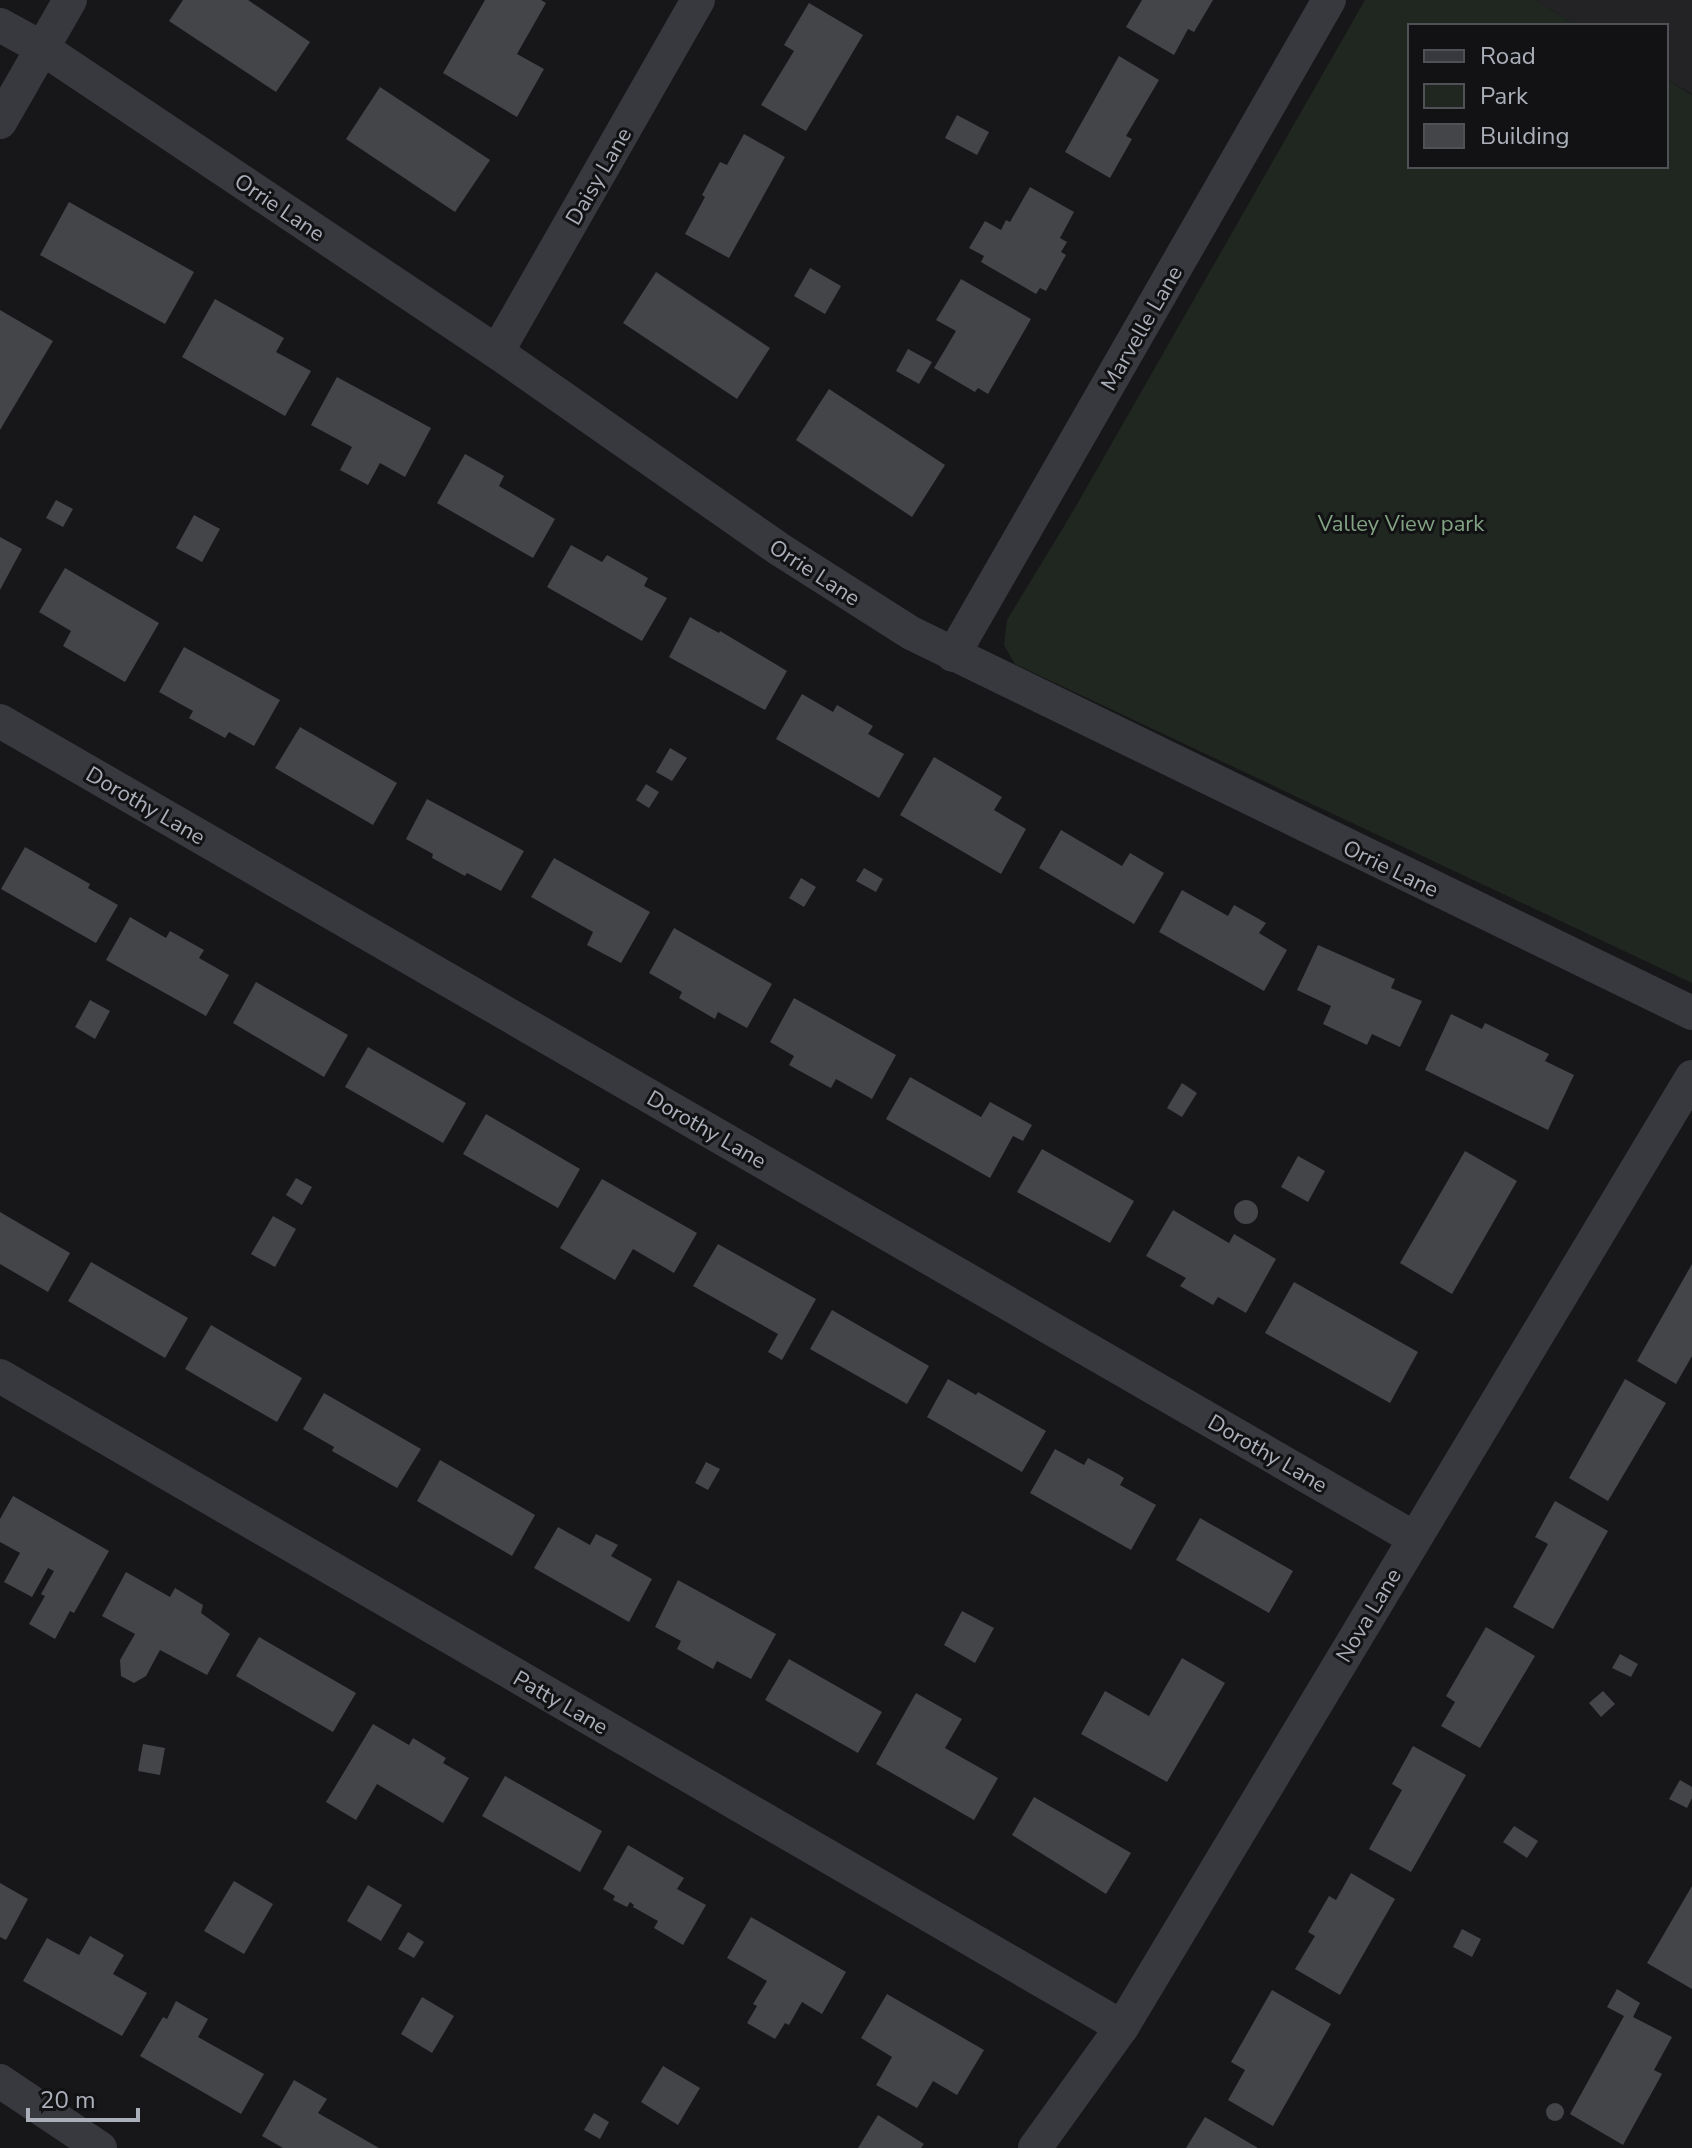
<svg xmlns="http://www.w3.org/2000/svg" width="1692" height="2148" viewBox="0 0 1692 2148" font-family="'Nunito Sans',sans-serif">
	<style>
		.built { fill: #232326 }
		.green { fill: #1f2720 }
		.building { fill: #444549 }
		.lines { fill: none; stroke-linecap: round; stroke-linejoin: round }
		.minor { stroke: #38393e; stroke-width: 34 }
		.labels { text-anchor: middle; stroke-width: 6; stroke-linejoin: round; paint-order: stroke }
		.street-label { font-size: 22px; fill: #aaafb9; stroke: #121214 }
		.park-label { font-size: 22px; fill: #82a383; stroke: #121214 }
	</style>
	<rect width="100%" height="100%" fill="#171719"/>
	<!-- built -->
	<path class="built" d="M1535,0H1692V94L1666,79V26H1578Z"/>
	<!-- green -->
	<path class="green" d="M1365,0H1535L1578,26H1410V166H1666V79L1692,95V983L1015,664L1004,645L1007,620L1072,513Z"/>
	<!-- building -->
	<g class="building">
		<path d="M183,0H248L310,42L276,92L169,21Z"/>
		<path d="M485,0H541L546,3L517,54L544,69L517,117L443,73Z"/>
		<path d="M1142,0H1213L1194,32L1188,29L1174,55L1126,27Z"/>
		<path d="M809,3L863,35L806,131L761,105L794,51L784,45Z"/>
		<path d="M1119,56L1159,80L1126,136L1132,139L1110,178L1065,152Z"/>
		<path d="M380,87L490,160L455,212L346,139Z"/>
		<path d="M957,115L989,132L977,155L945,138Z"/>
		<path d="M744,134L785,157L729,258L685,234L705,197L702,195L720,162L727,165Z"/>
		<path d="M1030,187L1074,212L1060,238L1067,242L1061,252L1066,255L1046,291L1040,288L1036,294L981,262L984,256L969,248L985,221L1001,230L1006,220L1010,222Z"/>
		<path d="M69,202L194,272L165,324L40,255Z"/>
		<path d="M810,268L841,286L825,314L794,296Z"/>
		<path d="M656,272L770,348L737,399L623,323Z"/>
		<path d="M961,279L1031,319L988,394L978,388L975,392L934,368L956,331L936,320Z"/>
		<path d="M215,299L284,338L276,352L311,371L285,416L182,357Z"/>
		<path d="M0,310L53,341L0,430Z"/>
		<path d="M908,349L932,362L919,384L896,371Z"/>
		<path d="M337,377L431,428L405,477L380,463L368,485L340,470L352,447L311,425Z"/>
		<path d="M829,389L945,465L912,517L796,440Z"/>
		<path d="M465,454L504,476L499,486L555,519L533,558L437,503Z"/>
		<path d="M56,500L73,509L63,527L46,518Z"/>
		<path d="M194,515L220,529L202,562L176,548Z"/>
		<path d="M0,537L22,549L0,590Z"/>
		<path d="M571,545L602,562L607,555L648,578L644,586L667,598L642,641L547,587Z"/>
		<path d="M65,568L159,623L125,682L63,646L71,631L39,612Z"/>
		<path d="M690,617L719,633L720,631L787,671L765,710L669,657Z"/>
		<path d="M184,647L280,700L254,746L229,732L225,738L189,718L193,711L159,692Z"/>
		<path d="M802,694L833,712L837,705L873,726L868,734L904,754L879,798L776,739Z"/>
		<path d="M300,727L397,783L373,825L275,768Z"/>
		<path d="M670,748L687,758L672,781L656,772Z"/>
		<path d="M934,757L1002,797L994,810L1026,829L1001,874L900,815Z"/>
		<path d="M646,784L659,792L649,808L636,800Z"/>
		<path d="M427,799L524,851L501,891L467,873L465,876L432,858L433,854L406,839Z"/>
		<path d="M1061,830L1122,866L1130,853L1164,873L1134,924L1039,868Z"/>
		<path d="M25,847L90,884L88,888L118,905L96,943L1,889Z"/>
		<path d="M554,858L650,912L621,963L587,945L593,932L531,897Z"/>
		<path d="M864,868L883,879L876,892L856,881Z"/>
		<path d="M801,878L816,887L804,907L789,898Z"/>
		<path d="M1182,890L1228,916L1234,905L1266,923L1259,933L1287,950L1264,991L1159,932Z"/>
		<path d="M130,917L166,938L170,931L204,950L199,958L229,975L206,1016L106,960Z"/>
		<path d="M674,928L772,984L747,1028L718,1012L715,1019L679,998L682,992L649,973Z"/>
		<path d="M1318,945L1395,979L1391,988L1422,1001L1400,1047L1372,1034L1367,1045L1323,1024L1331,1006L1297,990Z"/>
		<path d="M256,982L348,1035L324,1077L233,1023Z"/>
		<path d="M794,998L896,1055L872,1099L836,1079L831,1088L827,1086L789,1065L794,1056L770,1042Z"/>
		<path d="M90,1000L110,1011L95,1039L75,1027Z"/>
		<path d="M1451,1014L1482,1029L1485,1023L1549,1054L1545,1061L1574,1075L1548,1130L1425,1070Z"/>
		<path d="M368,1047L466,1103L443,1143L345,1087Z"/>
		<path d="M910,1077L981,1117L990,1102L1032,1125L1023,1141L1013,1136L990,1178L886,1119Z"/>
		<path d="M1182,1083L1197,1093L1182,1117L1167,1108Z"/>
		<path d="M486,1114L580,1169L558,1208L463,1154Z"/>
		<path d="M1042,1149L1134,1201L1110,1243L1017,1192Z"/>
		<path d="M1465,1151L1517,1181L1452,1294L1400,1263Z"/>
		<path d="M1298,1156L1325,1171L1308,1202L1281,1187Z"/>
		<path d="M296,1178L312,1187L302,1205L286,1195Z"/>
		<path d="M602,1179L697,1233L674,1273L633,1249L615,1280L560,1248Z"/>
		<circle cx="1246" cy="1212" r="12"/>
		<path d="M1173,1210L1229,1243L1234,1234L1276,1259L1246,1313L1218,1297L1213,1305L1180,1286L1186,1278L1146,1256Z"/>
		<path d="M0,1212L70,1253L48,1292L0,1264Z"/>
		<path d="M273,1216L296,1229L275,1267L251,1254Z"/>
		<path d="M718,1244L816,1299L782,1360L768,1352L778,1334L693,1286Z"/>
		<path d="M91,1262L188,1318L165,1358L68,1301Z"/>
		<path d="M1692,1264V1356L1676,1384L1637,1361Z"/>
		<path d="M1294,1282L1418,1352L1390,1403L1265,1333Z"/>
		<path d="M832,1310L929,1366L907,1404L810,1349Z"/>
		<path d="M211,1325L302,1378L277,1422L185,1369Z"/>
		<path d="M948,1379L976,1395L978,1392L1046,1431L1022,1472L927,1417Z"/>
		<path d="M1625,1379L1666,1403L1608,1501L1569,1478Z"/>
		<path d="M324,1393L421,1449L397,1488L332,1451L334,1447L303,1429Z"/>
		<path d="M1055,1449L1084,1465L1088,1458L1118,1474L1124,1478L1120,1485L1156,1505L1131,1550L1030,1493Z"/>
		<path d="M440,1460L535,1515L512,1556L417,1501Z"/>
		<path d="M706,1462L720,1469L708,1490L695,1483Z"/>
		<path d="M13,1496L109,1551L74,1613L70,1611L55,1639L29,1624L45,1596L41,1594L54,1571L48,1568L32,1597L4,1582L20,1553L0,1542V1519Z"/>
		<path d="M1555,1501L1608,1531L1553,1629L1513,1607L1548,1544L1535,1537Z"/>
		<path d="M1200,1518L1293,1571L1269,1613L1176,1560Z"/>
		<path d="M558,1527L590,1545L596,1534L618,1545L611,1556L652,1579L629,1622L534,1568Z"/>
		<path d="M126,1572L170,1597L175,1588L203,1605L201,1613L230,1634L207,1675L160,1650L146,1676L134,1683L121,1676L120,1660L135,1634L102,1616Z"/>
		<path d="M678,1580L776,1634L751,1679L717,1661L713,1669L677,1649L681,1641L655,1627Z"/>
		<path d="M962,1611L994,1628L975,1663L944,1645Z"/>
		<path d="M1486,1627L1535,1656L1480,1748L1441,1726L1455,1702L1446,1696Z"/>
		<path d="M259,1637L356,1693L333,1732L236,1676Z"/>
		<path d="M1620,1654L1638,1664L1631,1677L1612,1668Z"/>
		<path d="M1182,1658L1225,1683L1167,1782L1081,1734L1105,1691L1149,1716Z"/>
		<path d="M789,1659L882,1712L858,1753L765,1700Z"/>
		<path d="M1603,1691L1615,1704L1601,1717L1589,1703Z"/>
		<path d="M916,1693L962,1719L945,1748L998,1778L974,1820L876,1764Z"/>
		<path d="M373,1724L409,1745L413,1738L446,1758L443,1763L469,1778L443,1823L377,1784L356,1820L326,1802Z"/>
		<path d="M143,1744L165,1748L160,1775L138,1771Z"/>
		<path d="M1413,1746L1466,1775L1411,1872L1369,1849L1402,1790L1392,1784Z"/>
		<path d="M505,1776L602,1831L580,1872L482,1816Z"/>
		<path d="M1680,1780L1692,1787V1798L1687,1808L1669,1799Z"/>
		<path d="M1034,1797L1131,1853L1106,1894L1012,1835Z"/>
		<path d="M1514,1826L1538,1841L1527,1858L1503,1842Z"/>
		<path d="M628,1845L684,1878L677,1889L706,1905L683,1945L654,1928L658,1921L633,1907L634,1905L630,1902L627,1907L613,1900L615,1896L603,1889Z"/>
		<path d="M1351,1873L1395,1899L1340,1995L1295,1969L1315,1936L1308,1932L1329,1896L1336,1900Z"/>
		<path d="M234,1881L273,1904L244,1954L204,1931Z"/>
		<path d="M0,1883L28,1899L6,1940L0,1937Z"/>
		<path d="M368,1885L402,1905L381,1941L347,1921Z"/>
		<path d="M1692,1886V1989L1647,1963Z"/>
		<path d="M751,1917L846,1972L822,2014L802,2002L789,2025L785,2023L775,2039L747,2023L757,2006L753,2004L767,1981L727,1958Z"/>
		<path d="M1462,1929L1481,1939L1472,1957L1453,1947Z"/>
		<path d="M408,1932L424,1942L414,1958L398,1949Z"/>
		<path d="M90,1936L124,1955L113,1974L147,1993L122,2036L23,1981L47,1938L79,1955Z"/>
		<path d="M1617,1989L1640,2003L1633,2017L1672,2037L1654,2070L1662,2074L1623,2145L1570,2114L1624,2016L1607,2007Z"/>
		<path d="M1272,1990L1331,2024L1273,2126L1228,2100L1245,2070L1231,2062Z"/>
		<path d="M887,1994L984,2050L957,2095L933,2081L917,2108L876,2085L892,2057L861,2038Z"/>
		<path d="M422,1997L454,2016L432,2053L401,2034Z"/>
		<path d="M176,2001L208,2019L198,2037L264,2074L241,2114L140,2056L163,2017L167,2019Z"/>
		<path d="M663,2066L700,2088L678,2125L641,2102Z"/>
		<path d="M294,2080L327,2099L318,2113L379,2148H283L262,2136Z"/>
		<circle cx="1555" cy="2112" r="9"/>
		<path d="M594,2113L609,2122L600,2139L584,2130Z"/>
		<path d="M878,2115L924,2144L921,2148H858Z"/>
		<path d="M1205,2117L1258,2148H1186Z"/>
	</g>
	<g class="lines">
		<!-- minor -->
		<g class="minor">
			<path d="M0,25L42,48L497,352L779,549L911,633L1692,1013"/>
			<path d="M0,122L70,0"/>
			<path d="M497,352L698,0"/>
			<path d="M953,655L1329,0"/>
			<path d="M0,721L1414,1538"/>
			<path d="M0,1376L1122,2027"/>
			<path d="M0,2081L100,2148"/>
			<path d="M1035,2148L1122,2027L1692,1077"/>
		</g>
	</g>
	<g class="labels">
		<!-- street labels -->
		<g class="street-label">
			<text transform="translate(598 176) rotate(-60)" y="8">Daisy Lane</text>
			<text transform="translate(280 207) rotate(34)" y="8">Orrie Lane</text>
			<text transform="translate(1141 328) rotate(-60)" y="8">Marvelle Lane</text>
			<text transform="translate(815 572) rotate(33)" y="8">Orrie Lane</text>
			<text transform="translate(146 805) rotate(30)" y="8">Dorothy Lane</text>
			<text transform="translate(1391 868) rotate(26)" y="8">Orrie Lane</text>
			<text transform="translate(707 1129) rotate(30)" y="8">Dorothy Lane</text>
			<text transform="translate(1268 1453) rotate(30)" y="8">Dorothy Lane</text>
			<text transform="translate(1368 1615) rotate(-59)" y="8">Nova Lane</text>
			<text transform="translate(561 1702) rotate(30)" y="8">Patty Lane</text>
		</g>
		<!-- park labels -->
		<g class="park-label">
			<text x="1401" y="531">Valley View park</text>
		</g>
	</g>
	<!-- legend -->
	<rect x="1408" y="24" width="260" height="144" fill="#121214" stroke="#4f5156" stroke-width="2"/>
	<rect x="1424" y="50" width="40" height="12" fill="#38393e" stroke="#4f5156" stroke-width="2"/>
	<text x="1480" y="64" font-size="24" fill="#aaafb9">Road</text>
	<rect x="1424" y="84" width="40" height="24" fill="#1f2720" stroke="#4f5156" stroke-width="2"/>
	<text x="1480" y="104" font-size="24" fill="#aaafb9">Park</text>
	<rect x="1424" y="124" width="40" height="24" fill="#444549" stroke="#4f5156" stroke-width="2"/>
	<text x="1480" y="144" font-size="24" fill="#aaafb9">Building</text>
	<!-- scale -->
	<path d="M28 2108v12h110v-12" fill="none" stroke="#aaafb9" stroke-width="4"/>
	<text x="40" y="2108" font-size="24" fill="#aaafb9" stroke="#121214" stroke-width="6" paint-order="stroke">20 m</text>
</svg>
